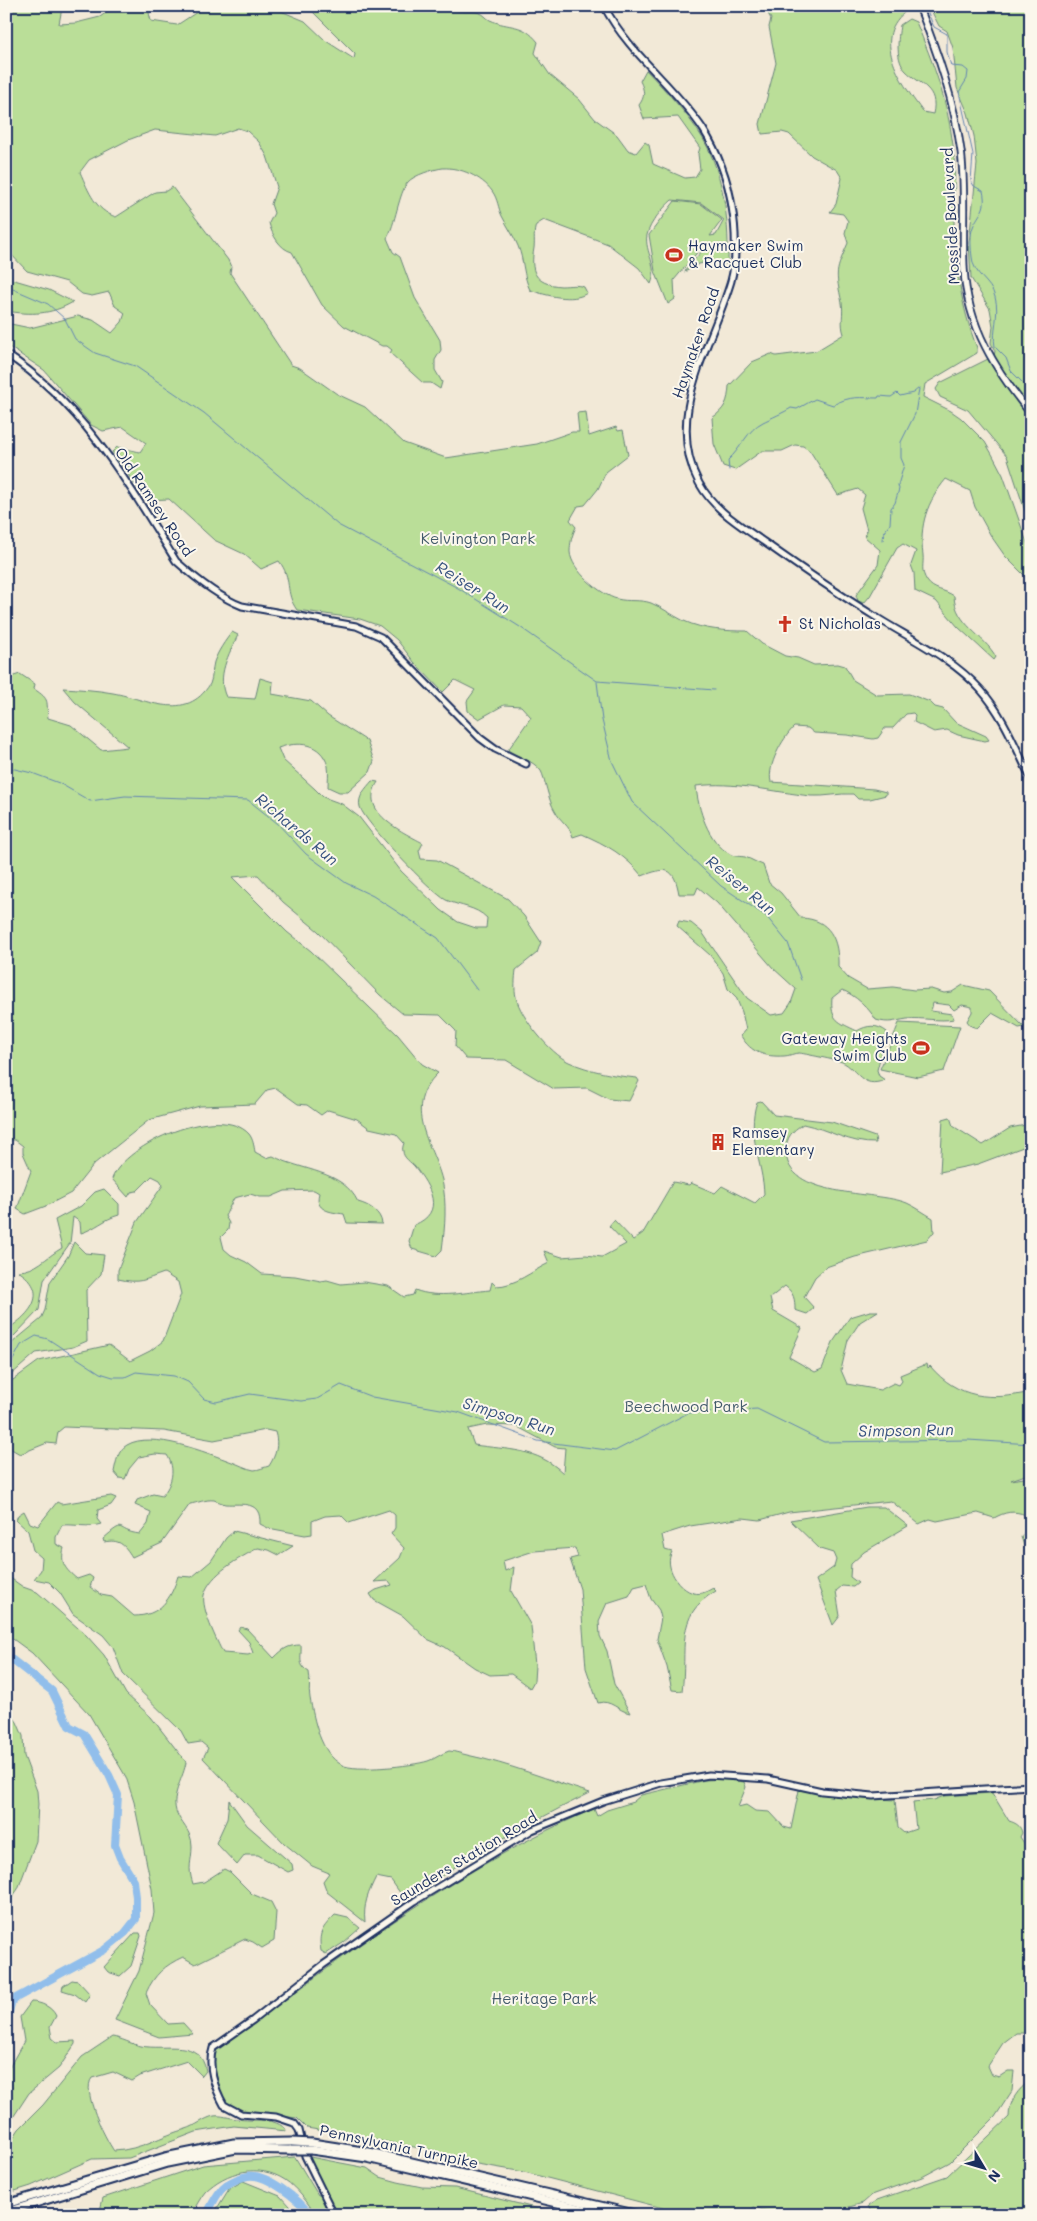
<svg xmlns="http://www.w3.org/2000/svg" width="1037" height="2221" viewBox="0 0 1037 2221" font-family="Mali,sans-serif">
	<style>
		.green { fill: #bade98; stroke: #6a867b; fill-rule: evenodd }
		.lines { fill: none; stroke-linecap: round; stroke-linejoin: round }
		.stream { stroke: #6285b3; stroke-width: 1 }
		.river { stroke: #91beeb; stroke-width: 8 }
		.secondary-casing { stroke: #1b2f5e; stroke-width: 9 }
		.primary-casing { stroke: #1b2f5e; stroke-width: 9 }
		.highway-casing { stroke: #1b2f5e; stroke-width: 11 }
		.secondary { stroke: #fbf7ec; stroke-width: 5 }
		.primary { stroke: #fbf7ec; stroke-width: 5.5 }
		.highway { stroke: #fbf7ec; stroke-width: 7 }
		.highway-bridge-casing { stroke: #1b2f5e; stroke-width: 11; stroke-linecap: butt }
		.highway-bridge { stroke: #fbf7ec; stroke-width: 7 }
		.labels { text-anchor: middle; stroke-width: 4; stroke-linejoin: round; paint-order: stroke }
		.street-label { font-size: 15px; fill: #1b2f5e; stroke: #fbf7ec }
		.poi-label { font-size: 15px; fill: #1b2f5e; stroke: #fbf7ec; text-anchor: start }
		.park-label { font-size: 15px; fill: #435b6c; stroke: #fbf7ec }
		.water-label { font-size: 16px; font-style: italic; fill: #385381; stroke: #fbf7ec }
	</style>
	<rect width="100%" height="100%" fill="#f2e9d7"/>
	<filter id="ink" filterUnits="userSpaceOnUse"><feTurbulence type="fractalNoise" baseFrequency=".02" numOctaves="2"/><feDisplacementMap in="SourceGraphic" scale="10" xChannelSelector="R" yChannelSelector="G"/><feConvolveMatrix kernelMatrix="1 2 1 2 8 2 1 2 1" color-interpolation-filters="sRGB"/></filter>
	<g filter="url(#ink)">
		<!-- green -->
		<g class="green">
			<path d="M6,6H65L62,8L59,24L76,23L100,17L115,6H155L149,13L151,21L177,25L197,12L199,6H274L281,11L305,21L326,41L354,59L355,54L307,6H451C463,16 468,9 480,13C484,14 486,18 490,20C510,29 522,22 538,42L535,53L550,75L579,99L595,119L617,135L628,150L636,153L645,142L649,145L653,164L685,178L695,177L700,169L698,154L700,148L678,117L644,119L639,105C645,97 645,91 640,81L646,70C666,91 695,121 708,148C725,184 729,224 728,264C717,263 709,261 699,264C693,266 690,270 684,272L702,251L700,249L674,280L675,299L668,304L655,271L649,235L675,201L701,204L722,220L710,236L716,235L724,220L701,203L672,200C663,208 650,222 647,235C644,252 659,266 651,284L639,268L608,244L544,220L536,225C533,233 535,240 534,248C530,271 534,284 561,286C570,286 576,284 584,287L587,293C573,303 545,295 530,290C523,276 524,260 518,246C514,236 507,226 502,216C498,208 498,199 492,191C482,177 460,167 443,168C434,169 414,175 408,182C399,192 395,226 387,238L393,252L400,257L415,298L440,340L441,350L435,360V370L442,382L440,389L431,383H423L390,353L392,350L387,346H382L344,326L322,305L292,252C280,249 272,235 269,223L274,213L271,204L277,187L267,156L259,142L247,131L238,128L215,136L155,130L128,140L89,160L80,172C89,192 95,210 116,217L155,192L166,191L172,187L228,260L231,267L230,273L291,365L300,368L337,394L365,407L404,443L446,458L537,444L572,432H579L577,413L586,412L589,436L616,427L618,431L623,430L628,455L606,472L598,489L585,505L578,506L570,520L576,527C572,535 570,543 570,552C571,570 601,595 617,599C628,602 640,599 651,603C663,608 672,615 684,621C704,630 726,631 747,631L762,644L785,656L798,658L814,665L838,664L845,666L853,680L877,695L909,694L930,702L935,707L943,709L955,722L986,736L989,740L985,741L958,735L947,730L934,732L914,722L915,715L913,713L906,714L893,728H885L878,738L873,739L847,735L814,733L808,728L794,727C782,739 767,766 771,782L874,789L886,792V795L870,799H858L853,794C839,793 826,797 811,796C773,792 734,781 696,786C698,809 708,842 730,854C734,857 740,856 745,857C751,859 757,863 763,865L769,883L781,893L801,918C830,919 839,940 838,967L848,978L867,989L893,987L914,990L931,989L944,993L952,992L963,985L989,991L1024,1027L1019,1028L992,1013L977,1028L971,1026L967,1021L972,1012V1007L962,1005L954,1010L949,1005L933,1003L931,1011L952,1014L954,1019C938,1022 922,1017 907,1019C893,1021 890,1024 876,1020C869,1008 855,995 842,990L832,998C830,1021 839,1022 857,1031C867,1025 877,1024 887,1032L877,1070L879,1076L885,1080C861,1090 858,1069 842,1062C839,1061 802,1053 799,1053C794,1053 789,1056 784,1056C765,1057 751,1053 741,1036L746,1030L742,1012L736,997L728,989L723,973L710,955L677,926L679,921L691,923L702,932L747,998L771,1015L784,1013L791,1003L796,989L773,968L717,903L698,887L695,894H679C674,866 666,867 642,876C625,855 607,845 582,834L573,837C570,826 560,821 555,811C548,800 545,778 541,771C533,760 518,757 508,750L531,717L521,706L504,705L479,719L468,711L467,701L475,690L455,680L443,692L414,662L397,640L380,626L360,619L297,610C284,592 293,579 279,561L261,569L244,554L214,540L169,499L146,500L112,452L117,447L140,452L146,443L123,427L103,431L91,425L44,370L6,345V323L30,328L78,316L93,320L112,333L122,322L125,313L115,306L109,292L92,296L82,294L67,282L27,271L6,249Z"/>
			<path d="M764,6H900L905,12C870,40 903,85 923,112L933,114C939,88 920,85 906,71C895,60 898,39 900,25L909,19L916,22C934,65 947,99 953,145C956,171 954,196 954,221C955,265 961,307 977,348V353L925,384L923,397L951,411L961,418L985,442L992,454L1003,475L1031,554V582L1005,556L991,536L975,507L970,491L946,479C927,502 919,525 923,555C924,565 920,570 927,581C934,591 944,589 954,596C955,624 984,635 996,657L994,660L958,627L936,601L915,591L914,573L911,565L916,551L903,544L897,548L870,596L864,603L858,601L856,595L878,565L880,550L865,537L867,530L861,508L865,495L858,489L838,495L810,451L803,446L795,445L782,451H762L735,470L723,466L714,444L712,418C725,409 728,402 729,386L752,362L771,354L776,356L816,351L844,334C840,323 844,314 842,303C835,271 835,273 848,243L845,233L848,221L843,214L830,212L836,204L842,178L837,170L812,156L789,134L782,132L762,134L760,124L776,63L769,27L771,19Z"/>
			<path d="M929,6H1031V529L1007,456L968,410L940,397L936,389L940,383L994,356L995,351L991,343L993,326L990,309L971,278L969,243L977,164L974,136L968,113L957,88L953,48L947,31L939,26Z"/>
			<path d="M6,263L11,279L49,290L73,302C51,315 31,315 6,311Z"/>
			<path d="M232,632L238,635C229,654 216,676 226,697L255,699L260,678L273,682L272,694L311,701L328,716L367,741L374,761L370,772L348,792H339L328,787C328,781 329,772 328,766C321,742 298,741 278,748L283,760L315,789L323,797L342,804L359,817L401,871L441,910L458,922L476,928H486L487,918C475,906 461,907 446,900C431,892 364,822 360,807C357,797 366,788 372,781L378,782C358,812 401,831 423,843L419,851L421,859L437,860L508,899L524,916L541,942L537,953L516,970C515,978 514,989 516,997C520,1017 551,1054 569,1062C589,1071 615,1076 637,1078L639,1081L629,1101L609,1099L587,1088L554,1089L506,1060L466,1059L455,1046L456,1031L440,1015L403,1014L380,995L318,931L283,902L258,875L232,877L287,932L311,951L398,1035L422,1064L438,1073C401,1108 432,1142 442,1180C447,1203 445,1227 442,1250L436,1256L412,1249L409,1241L414,1225C446,1212 430,1187 415,1167C411,1162 403,1158 403,1151C402,1149 403,1146 404,1143L396,1134L369,1128L357,1119L328,1110L321,1115L307,1105L298,1104L276,1088L267,1090L255,1104L200,1106L149,1120L94,1164L71,1193L46,1206L25,1214L17,1209L31,1171L23,1153V1146L15,1140H6V661L10,663V672L14,676L20,674L35,684L34,689C51,700 46,701 48,718L71,725L101,750L128,747L75,702L63,688C80,689 97,690 113,693C147,699 186,723 210,684C213,677 212,669 214,662C218,651 225,641 232,632Z"/>
			<path d="M899,1023L960,1026L944,1071L918,1077L880,1069Z"/>
			<path d="M761,1101L774,1115L832,1122L875,1137L876,1143C850,1144 828,1129 803,1124C792,1131 786,1137 786,1151C786,1199 875,1190 907,1203C916,1207 924,1213 933,1218L934,1232L927,1240L855,1257L826,1267L815,1277L804,1297L814,1308L807,1314L795,1310C795,1299 794,1293 785,1286L770,1298L773,1311L802,1328L789,1357L815,1372L822,1369L833,1342L850,1317L870,1311H878L860,1322L848,1340L841,1370L847,1384L880,1390L894,1383L899,1385L902,1381L900,1375L927,1364L928,1368L930,1366C958,1399 991,1401 1031,1392V1473L1011,1480L1031,1477V1559L1027,1554L1021,1537L1029,1526L1026,1515C1013,1510 1005,1512 994,1518L978,1513L937,1521L930,1519L919,1524L891,1501L789,1512L760,1520L743,1518L690,1526L662,1535L665,1550L672,1552C663,1566 679,1590 694,1593C701,1595 708,1591 713,1588L716,1591C673,1615 688,1650 682,1691L672,1690L667,1667L657,1639L661,1618L659,1610L651,1599L646,1584L634,1587L629,1596L607,1603L599,1621L600,1636L607,1651L614,1684L630,1713C618,1711 611,1699 598,1703L586,1668L580,1589L570,1559L578,1557L575,1548L534,1551L503,1561L505,1571L514,1567L511,1591L531,1626L535,1665L534,1681L530,1688L511,1674L490,1675L475,1668L445,1647L427,1639L403,1616L374,1600L370,1594L376,1590L392,1585L389,1581L374,1582L400,1558L404,1548L391,1534L395,1528V1515L389,1510L349,1523L341,1515L325,1516L312,1521V1534L305,1535L268,1528L260,1524C261,1500 243,1505 225,1504C221,1503 218,1501 214,1500C206,1499 197,1503 190,1504L162,1543L132,1557C124,1544 119,1539 104,1542L103,1539C127,1518 114,1531 140,1534L148,1524L151,1512L135,1505L137,1500L153,1494L162,1496C172,1484 176,1469 167,1455L155,1454L139,1457L129,1469L125,1479L119,1478L114,1472C116,1462 118,1450 127,1445C152,1430 207,1453 232,1462C238,1464 247,1469 254,1470C258,1470 265,1467 269,1466C276,1455 279,1445 275,1432L266,1430L214,1440L164,1431L64,1427L58,1432L56,1444L47,1443L20,1454L6,1446V1381L13,1380L39,1361L109,1345L130,1361L150,1351L163,1341L181,1294L178,1282L164,1273C144,1280 140,1284 118,1279V1270L137,1222L163,1185L160,1180L152,1176L137,1191L131,1192L128,1197L112,1179C124,1144 220,1102 249,1134C253,1139 254,1146 255,1152L266,1158L273,1156C301,1171 343,1170 358,1202C369,1205 381,1212 382,1224L347,1223L344,1214C331,1212 314,1211 319,1193L314,1190L285,1191L271,1197H260L250,1194L234,1198L225,1216L229,1223L228,1230L221,1237L224,1249L231,1255L246,1262L262,1274L295,1276L321,1281L327,1280L341,1284L364,1282L388,1286L404,1297L413,1295L415,1290C437,1299 467,1292 490,1290L492,1282L496,1286C515,1286 532,1271 549,1263L544,1251L562,1257L586,1255L602,1257L626,1244L609,1226L614,1220L633,1240L643,1233L673,1182L689,1185L691,1183L715,1193L722,1186L755,1203L764,1194C763,1163 746,1133 757,1102ZM487,1425L516,1426L555,1447L565,1448L563,1473C537,1448 508,1450 474,1445L468,1429Z"/>
			<path d="M950,1117L953,1126L983,1145L1010,1128L1031,1124V1144L978,1164L940,1172L943,1119Z"/>
			<path d="M104,1189L119,1204V1215C104,1219 95,1229 81,1233L80,1222L73,1217L70,1243L44,1280L39,1310L14,1336L6,1341V1330C32,1314 50,1291 18,1271C36,1271 46,1257 62,1248L55,1220L81,1206L95,1192Z"/>
			<path d="M74,1242L85,1253L104,1255L101,1274L86,1290L87,1341L73,1347L36,1353L11,1375L6,1374V1348L41,1319L45,1310L50,1282L68,1256Z"/>
			<path d="M111,1496L116,1498L111,1505L98,1510L97,1519L101,1524C89,1528 75,1524 62,1525L56,1537V1544L64,1548C60,1563 65,1569 77,1579L89,1575L93,1578L90,1587L101,1595L112,1597L134,1616C160,1616 171,1599 178,1576L192,1577L211,1561L226,1538L234,1531L293,1546L279,1555L269,1550L258,1548C240,1558 210,1573 204,1595C201,1609 217,1641 223,1653L248,1655L253,1653L249,1642L238,1630L240,1627L247,1629L274,1658C283,1649 288,1645 301,1645C302,1657 297,1665 309,1672C311,1681 308,1689 310,1698C314,1720 320,1753 342,1765C355,1772 412,1766 428,1761C435,1759 442,1753 449,1751C454,1751 462,1754 467,1755C510,1764 549,1780 590,1793C549,1813 508,1835 469,1858C447,1872 427,1887 403,1897L391,1880L376,1877C368,1893 363,1905 365,1922L327,1892L323,1881L329,1873L312,1866L285,1844L203,1758L208,1748L201,1742L188,1744L181,1731L123,1674L113,1647L103,1635L73,1614L60,1593L49,1582L34,1579L41,1570L42,1558L33,1550L28,1531L16,1520L18,1515L24,1511L30,1523L38,1526L57,1502L61,1504Z"/>
			<path d="M867,1507H884L908,1526L864,1552L851,1564L850,1577L858,1583L853,1587L842,1586L836,1591L840,1616L833,1625L816,1580L834,1567L836,1560L833,1553L820,1549L790,1520Z"/>
			<path d="M6,1575L23,1587L37,1592L86,1635L104,1655L126,1694L151,1717L186,1762C184,1777 171,1794 176,1811C180,1823 192,1831 192,1846C192,1862 187,1866 193,1884L204,1882L224,1869L230,1872L252,1894L271,1902L276,1912L274,1941L262,1948L253,1942L245,1939L195,1964L183,1957C165,1965 154,1975 146,1993L150,2005L168,2024L183,2023L193,2034L159,2037L115,2020L139,1971L154,1913L152,1889L134,1802L126,1777L89,1714L32,1653L6,1634Z"/>
			<path d="M6,1707L17,1722L23,1736L24,1756L37,1791L38,1804L36,1841L18,1889L6,1906Z"/>
			<path d="M726,1779L744,1782L746,1787L738,1807L746,1805L755,1811L770,1812L784,1827L791,1829L799,1790L835,1796L895,1800L898,1828L904,1833L916,1829L913,1802L934,1800L944,1796L992,1793L1009,1821C1016,1823 1021,1826 1022,1833L1020,1837L1028,1849H1031V2033H1016L1003,2043L988,2066L992,2075L999,2077L1008,2071H1014L1012,2091L995,2117L950,2162L922,2177L872,2195L863,2203L822,2215H779L754,2207L749,2211L754,2215H690L524,2172L477,2164L431,2150L307,2128L297,2118L240,2111L231,2107L223,2099L213,2063L215,2060L213,2052C260,2020 305,1984 351,1951C428,1897 508,1845 594,1809L597,1816L607,1810L633,1802L641,1795L705,1780Z"/>
			<path d="M229,1800L247,1825L292,1864L293,1870L288,1872L258,1855H245L237,1865L216,1843L227,1819Z"/>
			<path d="M335,1915L348,1918L360,1928L343,1943L326,1954L321,1951C318,1933 322,1928 335,1915Z"/>
			<path d="M135,1933H140L141,1936L131,1966L120,1976L108,1972L104,1967Z"/>
			<path d="M72,1980L78,1981L90,1994L85,2002L75,1994L62,1990L63,1986Z"/>
			<path d="M31,2002C41,2002 52,2007 56,2016L50,2027L52,2038L57,2042L75,2041V2044L59,2068L29,2093L6,2128V2073L24,2041L20,2017Z"/>
			<path d="M112,2037C121,2038 131,2044 141,2046C166,2051 200,2037 206,2071L202,2076L187,2061L140,2076L132,2081L113,2072L92,2078C81,2091 105,2138 114,2151C141,2150 162,2135 186,2129C196,2126 204,2118 214,2116C222,2115 229,2118 237,2119C253,2122 276,2116 287,2131L234,2126L196,2132L129,2158L92,2159L31,2186L15,2191L6,2189V2149L19,2129L43,2105L82,2057Z"/>
			<path d="M1031,2080V2215H873L868,2206L877,2200L947,2176L1009,2117C1009,2101 1018,2089 1031,2080Z"/>
			<path d="M295,2157L318,2195L326,2193L312,2167L310,2157L367,2168L380,2177L398,2182L422,2187L455,2188L563,2215H316C308,2203 297,2188 285,2180C259,2163 226,2171 205,2192C200,2198 195,2208 191,2215H99L103,2198L203,2165Z"/>
			<path d="M243,2181L280,2196L297,2215H213L229,2189Z"/>
		</g>
		<g class="lines">
			<!-- stream -->
			<g class="stream">
				<path d="M925,6L934,27L947,34V52L951,66L963,67L968,71L967,79L959,92L973,154L971,181L974,186L983,191C988,212 977,213 972,230C970,238 971,249 972,257C973,275 991,281 995,297C1000,315 992,330 995,347L1006,358L1011,371L1031,391"/>
				<path d="M6,286L48,304L65,319L75,339L95,353L135,366L204,413L338,525L458,588L520,627L597,681L714,690"/>
				<path d="M729,470L728,460C741,449 747,430 763,422C769,419 787,411 791,408L797,409L815,399L833,405C851,395 860,398 878,398L879,396L891,397L897,393L900,396L913,393L919,388"/>
				<path d="M883,540L884,532L890,524L891,508L895,503L899,489L898,485L904,465L901,458V442L915,414L919,389"/>
				<path d="M597,682L602,720L612,761L632,802L721,886L766,916L788,943L801,980"/>
				<path d="M6,767L32,773L59,783L90,801L125,796L248,800L277,823L306,854L346,883L373,896L438,938L477,990"/>
				<path d="M6,1366L11,1364L21,1345L36,1336L48,1339L100,1373L113,1377H125L136,1372L174,1376L188,1382L204,1399L216,1402L250,1394L301,1401L317,1399L341,1385L372,1397L458,1412L538,1441L615,1451L688,1413L757,1409L824,1442L968,1440L1031,1444"/>
			</g>
			<!-- river -->
			<g class="river">
				<path d="M6,1655L52,1691L69,1726L84,1734L109,1775L118,1795L115,1845L120,1858L134,1881L136,1897V1919L125,1933L104,1950L16,1998L11,2004L6,2024"/>
				<path d="M206,2215C212,2206 217,2191 226,2185C231,2182 241,2177 248,2176C266,2173 300,2200 310,2215"/>
			</g>
			<!-- secondary casing -->
			<g class="secondary-casing">
				<g id="secondary">
					<path d="M604,6C629,54 674,85 703,129C718,153 728,179 732,207C736,229 737,259 731,281C712,346 663,415 699,483C714,510 740,525 764,542C802,569 840,595 879,619C913,640 953,659 980,689C1003,714 1016,748 1031,779"/>
					<path d="M6,354C83,404 129,485 176,561C195,578 218,597 242,606L356,626L381,637L480,738L495,749L526,764"/>
					<path d="M334,2215L305,2156L299,2130L294,2123L276,2117L241,2114L224,2105C215,2089 207,2066 213,2048L253,2020L323,1965L415,1901L532,1830L603,1801L661,1783L709,1775L768,1779L822,1791L873,1796L1031,1786"/>
				</g>
			</g>
			<!-- primary casing -->
			<g class="primary-casing">
				<path id="primary" d="M919,6C938,54 954,100 961,151C966,190 962,230 964,269C967,326 996,371 1031,414"/>
			</g>
			<!-- highway casing -->
			<g class="highway-casing">
				<g id="highway">
					<path d="M312,2143L369,2152L639,2215"/>
					<path d="M311,2150L367,2158L608,2215"/>
					<path d="M6,2204L165,2157L234,2143L292,2142"/>
					<path d="M6,2212L167,2163L236,2149L291,2150"/>
				</g>
			</g>
			<!-- secondary -->
			<use href="#secondary" class="secondary"/>
			<!-- primary -->
			<use href="#primary" class="primary"/>
			<!-- highway -->
			<use href="#highway" class="highway"/>
			<!-- highway-bridge casing -->
			<g class="highway-bridge-casing">
				<g id="highway-bridge">
					<path d="M292,2142L312,2143"/>
					<path d="M291,2150H311"/>
				</g>
			</g>
			<!-- highway-bridge -->
			<use href="#highway-bridge" class="highway-bridge"/>
		</g>
	</g>
	<!-- icons -->
	<defs>
		<g id="stadium-bare" transform="scale(1.35)"><path d="M0-5a6.5 5 0 1 0 0 10a6.5 5 0 1 0 0-10ZM-3.5-1.8h7v3.6h-7Z" fill="#c8321e" stroke="#fbf7ec" stroke-width="2.5" paint-order="stroke"/></g>
		<g id="church-bare" transform="scale(1.35)"><path d="M-1.2-6h2.4v3.5h3.3v2.4h-3.3V6h-2.4V-.1h-3.3v-2.4h3.3Z" fill="#c8321e" stroke="#fbf7ec" stroke-width="2.5" paint-order="stroke"/></g>
		<g id="building-bare" transform="scale(1.35)"><path d="M-4-6H4V6H1V3H-1V6H-4ZM-2.5-4.3h1.7v1.8h-1.7ZM.8-4.3h1.7v1.8H.8ZM-2.5-1h1.7V.8h-1.7ZM.8-1h1.7V.8H.8Z" fill="#c8321e" stroke="#fbf7ec" stroke-width="2.5" paint-order="stroke"/></g>
	</defs>
	<g fill-rule="evenodd">
		<use href="#stadium-bare" x="674" y="255"/>
		<use href="#church-bare" x="785" y="624"/>
		<use href="#stadium-bare" x="921" y="1048"/>
		<use href="#building-bare" x="718" y="1142"/>
	</g>
	<g class="labels">
		<!-- street labels -->
		<g class="street-label">
			<text transform="translate(951 216) rotate(-93)" y="5">Mosside Boulevard</text>
			<text transform="translate(696 343) rotate(-71)" y="5">Haymaker Road</text>
			<text transform="translate(154 502) rotate(56)" y="5">Old Ramsey Road</text>
			<text transform="translate(464 1859) rotate(-31)" y="5">Saunders Station Road</text>
			<text transform="translate(399 2147) rotate(12)" y="5">Pennsylvania Turnpike</text>
		</g>
		<!-- poi labels -->
		<g class="poi-label">
			<text x="688" y="251">Haymaker Swim<tspan x="688" dy="17">&amp; Racquet Club</tspan></text>
			<text x="799" y="629">St Nicholas</text>
			<text x="907" y="1044" text-anchor="end">Gateway Heights<tspan x="907" dy="17">Swim Club</tspan></text>
			<text x="732" y="1138">Ramsey<tspan x="732" dy="17">Elementary</tspan></text>
		</g>
		<!-- park labels -->
		<g class="park-label">
			<text x="478" y="544">Kelvington Park</text>
			<text x="686" y="1412">Beechwood Park</text>
			<text x="544" y="2004">Heritage Park</text>
		</g>
		<!-- water labels -->
		<g class="water-label">
			<text transform="translate(473 587) rotate(32)" y="6">Reiser Run</text>
			<text transform="translate(297 829) rotate(40)" y="6">Richards Run</text>
			<text transform="translate(741 885) rotate(39)" y="6">Reiser Run</text>
			<text transform="translate(509 1416) rotate(17)" y="6">Simpson Run</text>
			<text transform="translate(906 1430) rotate(-1)" y="6">Simpson Run</text>
		</g>
	</g>
	<!-- margin -->
	<rect width="1037" height="2221" fill="none" stroke="#fbf7ec" stroke-width="25"/>
	<rect x="12" y="12" width="1012" height="2196" fill="none" stroke="#1b2f5e" stroke-width="2" filter="url(#ink)"/>
	<!-- north arrow -->
	<g transform="translate(984 2168) rotate(128)" stroke="#fbf7ec" stroke-width="4" paint-order="stroke">
	<path d="M0-4L9 19L0 12L-9 19Z" fill="#1b2f5e"/>
	<text y="-8" font-size="14" font-weight="bold" text-anchor="middle" fill="#1b2f5e">N</text>
	</g>
</svg>
